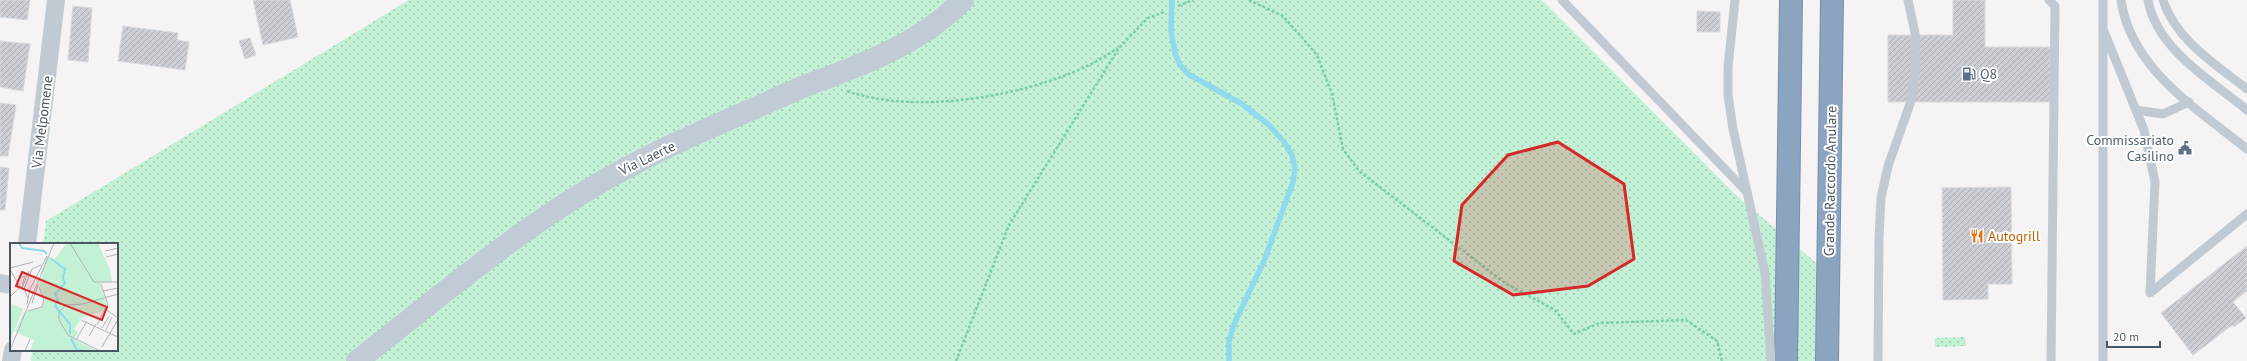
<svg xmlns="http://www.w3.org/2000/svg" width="2247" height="361" viewBox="0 0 2247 361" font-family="'PT Sans',sans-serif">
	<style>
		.grass { fill: url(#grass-dots) }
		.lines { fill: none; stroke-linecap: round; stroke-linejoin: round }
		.stream { stroke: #90daee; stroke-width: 5.5 }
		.building { fill: url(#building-hatch); stroke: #d7d9de }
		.highway-casing { stroke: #7690ad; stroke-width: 24 }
		.path { stroke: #7ad0a6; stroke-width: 2.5; stroke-dasharray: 3 2; stroke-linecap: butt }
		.lane { stroke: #c1cad2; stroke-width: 9 }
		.street { stroke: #c1cad2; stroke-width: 18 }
		.secondary { stroke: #c1cbd6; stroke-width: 22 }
		.highway { stroke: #8ba5c1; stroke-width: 22 }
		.marked { fill: #d62828; fill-opacity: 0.2; stroke: #d62828; stroke-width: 3; stroke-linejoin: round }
		.labels { text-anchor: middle; stroke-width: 4; stroke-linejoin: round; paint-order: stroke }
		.service-label { font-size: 14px; fill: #4e5e75; stroke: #fff; text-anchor: start }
		.street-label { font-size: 14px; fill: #4a5661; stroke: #fff }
		.food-label { font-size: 14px; fill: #c56008; stroke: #fff; text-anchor: start }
		.inset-river { fill: none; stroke: #90daee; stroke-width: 2 }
		.inset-road { fill: none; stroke: #b1b4b9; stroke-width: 1 }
		.view { fill: #d62828; fill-opacity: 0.15; stroke: #d62828; stroke-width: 2 }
		.inset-edge { fill: none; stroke: #4a5661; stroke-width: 2 }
	</style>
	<defs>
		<pattern id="grass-dots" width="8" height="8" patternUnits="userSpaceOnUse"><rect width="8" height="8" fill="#c3f1d5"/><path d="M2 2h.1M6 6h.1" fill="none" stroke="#a0c6b0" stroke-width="1.8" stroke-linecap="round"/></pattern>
		<pattern id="building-hatch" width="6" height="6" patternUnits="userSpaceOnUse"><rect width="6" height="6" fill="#cdcfd5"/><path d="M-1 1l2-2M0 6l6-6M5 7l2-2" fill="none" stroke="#a8abb0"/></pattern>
	</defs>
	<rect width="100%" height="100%" fill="#f5f3f3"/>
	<!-- grass -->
	<g class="grass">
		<path d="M409,0H1542L1738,197L1828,273V361H31L33,350H117V244H43L46,221Z"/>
		<path d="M1965,337L1966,346L1935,347V338Z"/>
	</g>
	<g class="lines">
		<!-- stream -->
		<path class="stream" d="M1172,0L1171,31L1175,53L1180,65L1188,74L1242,104L1269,125L1284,142L1292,155L1295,168L1293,182L1264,261L1235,322L1229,341V361"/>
	</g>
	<!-- building -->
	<g class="building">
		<path d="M0,0H30L27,20L0,17Z"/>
		<path d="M253,0H290L298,37L263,45Z"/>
		<path d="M1953,0H1985V47H2050V102H1888V35H1953Z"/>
		<path d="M73,6L92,8L88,62L68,60Z"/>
		<path d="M1697,11L1720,12V32H1697Z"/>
		<path d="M123,26L178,33L177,40L189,42L185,70L118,61Z"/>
		<path d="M250,38L256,55L245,59L239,41Z"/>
		<path d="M0,41L30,44L23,91L0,87Z"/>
		<path d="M0,103L16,105L8,156H0Z"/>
		<path d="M0,167L9,168L5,210H0Z"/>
		<path d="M2011,187L2012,284H1988V299L1943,300L1942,188Z"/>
		<path d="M2247,246V291L2233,302L2246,318L2234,327L2232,325L2193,355L2161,313Z"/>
	</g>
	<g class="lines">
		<!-- highway casing -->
		<g class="highway-casing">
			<g id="highway">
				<path d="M1786,361L1791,0"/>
				<path d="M1827,361L1832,0"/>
			</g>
		</g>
		<!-- path -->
		<g class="path">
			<path d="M1249,0L1283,16L1317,55L1332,94L1343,149L1359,171L1505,283L1555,310L1574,334L1599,323L1686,320L1717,341L1722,361"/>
			<path d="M1178,6L1193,0"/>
			<path d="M847,91C915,115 1022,97 1087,66C1098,61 1108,54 1118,48"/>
			<path d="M956,361L1009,225L1119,48L1148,18L1164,12"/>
		</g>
		<!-- lane -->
		<g class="lane">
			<path d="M1562,0L1747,192"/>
			<path d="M1735,0L1728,67V95L1733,129L1765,273L1771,361"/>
			<path d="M2049,0L2055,6L2051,361"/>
			<path d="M2121,0C2131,69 2196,108 2247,149"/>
			<path d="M2148,0C2157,50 2211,80 2247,110"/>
			<path d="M2163,0C2175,39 2216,65 2247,89"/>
			<path d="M2103,29L2144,130L2155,182L2150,293L2247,214"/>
			<path d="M2136,110L2163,114L2189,102"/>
			<path d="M1878,361L1879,238L1881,198L1888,166L1910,104L1915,76V33L1908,0"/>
			<path d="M2103,361V0"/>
		</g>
		<!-- street -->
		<g class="street">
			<path d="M27,244L56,0"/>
			<path d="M0,283L11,285"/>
			<path d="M11,361L13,350"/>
		</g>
		<!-- secondary -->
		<path class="secondary" d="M357,361C447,291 534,215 636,163C674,143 713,126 753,109C775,99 798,88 821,80C872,61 924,40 963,0"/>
		<!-- highway -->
		<use href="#highway" class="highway"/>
	</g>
	<!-- marked area -->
	<path class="marked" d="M1558,142L1624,184L1634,259L1588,286L1513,295L1454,261L1462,205L1508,155Z"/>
	<!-- icons -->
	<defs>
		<g id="fuel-bare" transform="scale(1.08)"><path d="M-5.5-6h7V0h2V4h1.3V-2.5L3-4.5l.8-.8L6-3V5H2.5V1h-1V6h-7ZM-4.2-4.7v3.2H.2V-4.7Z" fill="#5c6f8a" stroke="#fff" stroke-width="2.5" paint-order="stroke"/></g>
		<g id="civic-bare" transform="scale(1.08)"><path d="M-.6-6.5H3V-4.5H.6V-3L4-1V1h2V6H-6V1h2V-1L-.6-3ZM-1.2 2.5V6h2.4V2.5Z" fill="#5c6f8a" stroke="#fff" stroke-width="2.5" paint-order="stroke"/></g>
		<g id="restaurant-bare" transform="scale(1.08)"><path d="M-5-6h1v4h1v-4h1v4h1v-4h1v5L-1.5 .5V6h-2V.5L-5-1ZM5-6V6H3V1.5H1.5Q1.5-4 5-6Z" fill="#e8710a" stroke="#fff" stroke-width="2.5" paint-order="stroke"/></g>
	</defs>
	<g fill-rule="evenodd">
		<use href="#fuel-bare" x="1969" y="74"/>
		<use href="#civic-bare" x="2185" y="148"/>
		<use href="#restaurant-bare" x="1977" y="236"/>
	</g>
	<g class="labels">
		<!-- service labels -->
		<g class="service-label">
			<text x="1980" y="79">Q8</text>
			<text x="2174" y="145" text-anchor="end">Commissariato<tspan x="2174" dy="16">Casilino</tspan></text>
		</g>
		<!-- street labels -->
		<g class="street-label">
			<text transform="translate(42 122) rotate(-83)" y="5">Via Melpomene</text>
			<text transform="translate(647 158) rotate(-26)" y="5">Via Laerte</text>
			<text transform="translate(1830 181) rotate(-89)" y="5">Grande Raccordo Anulare</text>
		</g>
		<!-- food labels -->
		<g class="food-label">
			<text x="1988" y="241">Autogrill</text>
		</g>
	</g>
	<!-- overview -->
	<g transform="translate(10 243)">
		<rect width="108" height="108" fill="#f5f3f3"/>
		<path d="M57,0H88L100,27L102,39L90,40L97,62L94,68L69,75L71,76L64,86L68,89L64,96L88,108H20L24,97L5,89L14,69L31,65L35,58L29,43L37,13L44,17ZM2,61L13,66L0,98V76Z" fill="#c3f1d5"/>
		<path class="inset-river" d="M9,0L12,5L34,8L37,11M40,15L55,26L53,35L55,40L45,51L48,57L45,63L60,81V91M61,95L66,106L74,108"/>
		<path class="inset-road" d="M60,0L84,39H108M95,8L108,5M96,14L108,11M0,25L23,19M9,35L15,33L12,42M91,41L98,62L95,66L108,75M12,45L19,28M93,48L108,45M0,54L10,44L1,28M18,55L14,46L22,26L31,22M22,60L28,42M17,61L20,46L37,13M18,68L32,64L34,57L29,44M71,77L108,94M87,82L95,66M92,85L99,73M96,87L102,74M79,93L86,81M66,97L77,78M92,104L107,78M0,107L44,0M15,108L20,96M90,108L58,92L49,77V69L56,62L73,61L108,51"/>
		<path class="view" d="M12,29L97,64L92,77L6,43Z"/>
		<rect width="108" height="108" class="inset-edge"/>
	</g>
	<!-- scale -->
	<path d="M2107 341v6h53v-6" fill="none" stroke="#4a5661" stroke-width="2"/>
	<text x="2113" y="341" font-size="12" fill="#4a5661" stroke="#ffffff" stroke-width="3" paint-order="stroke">20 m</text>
</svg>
